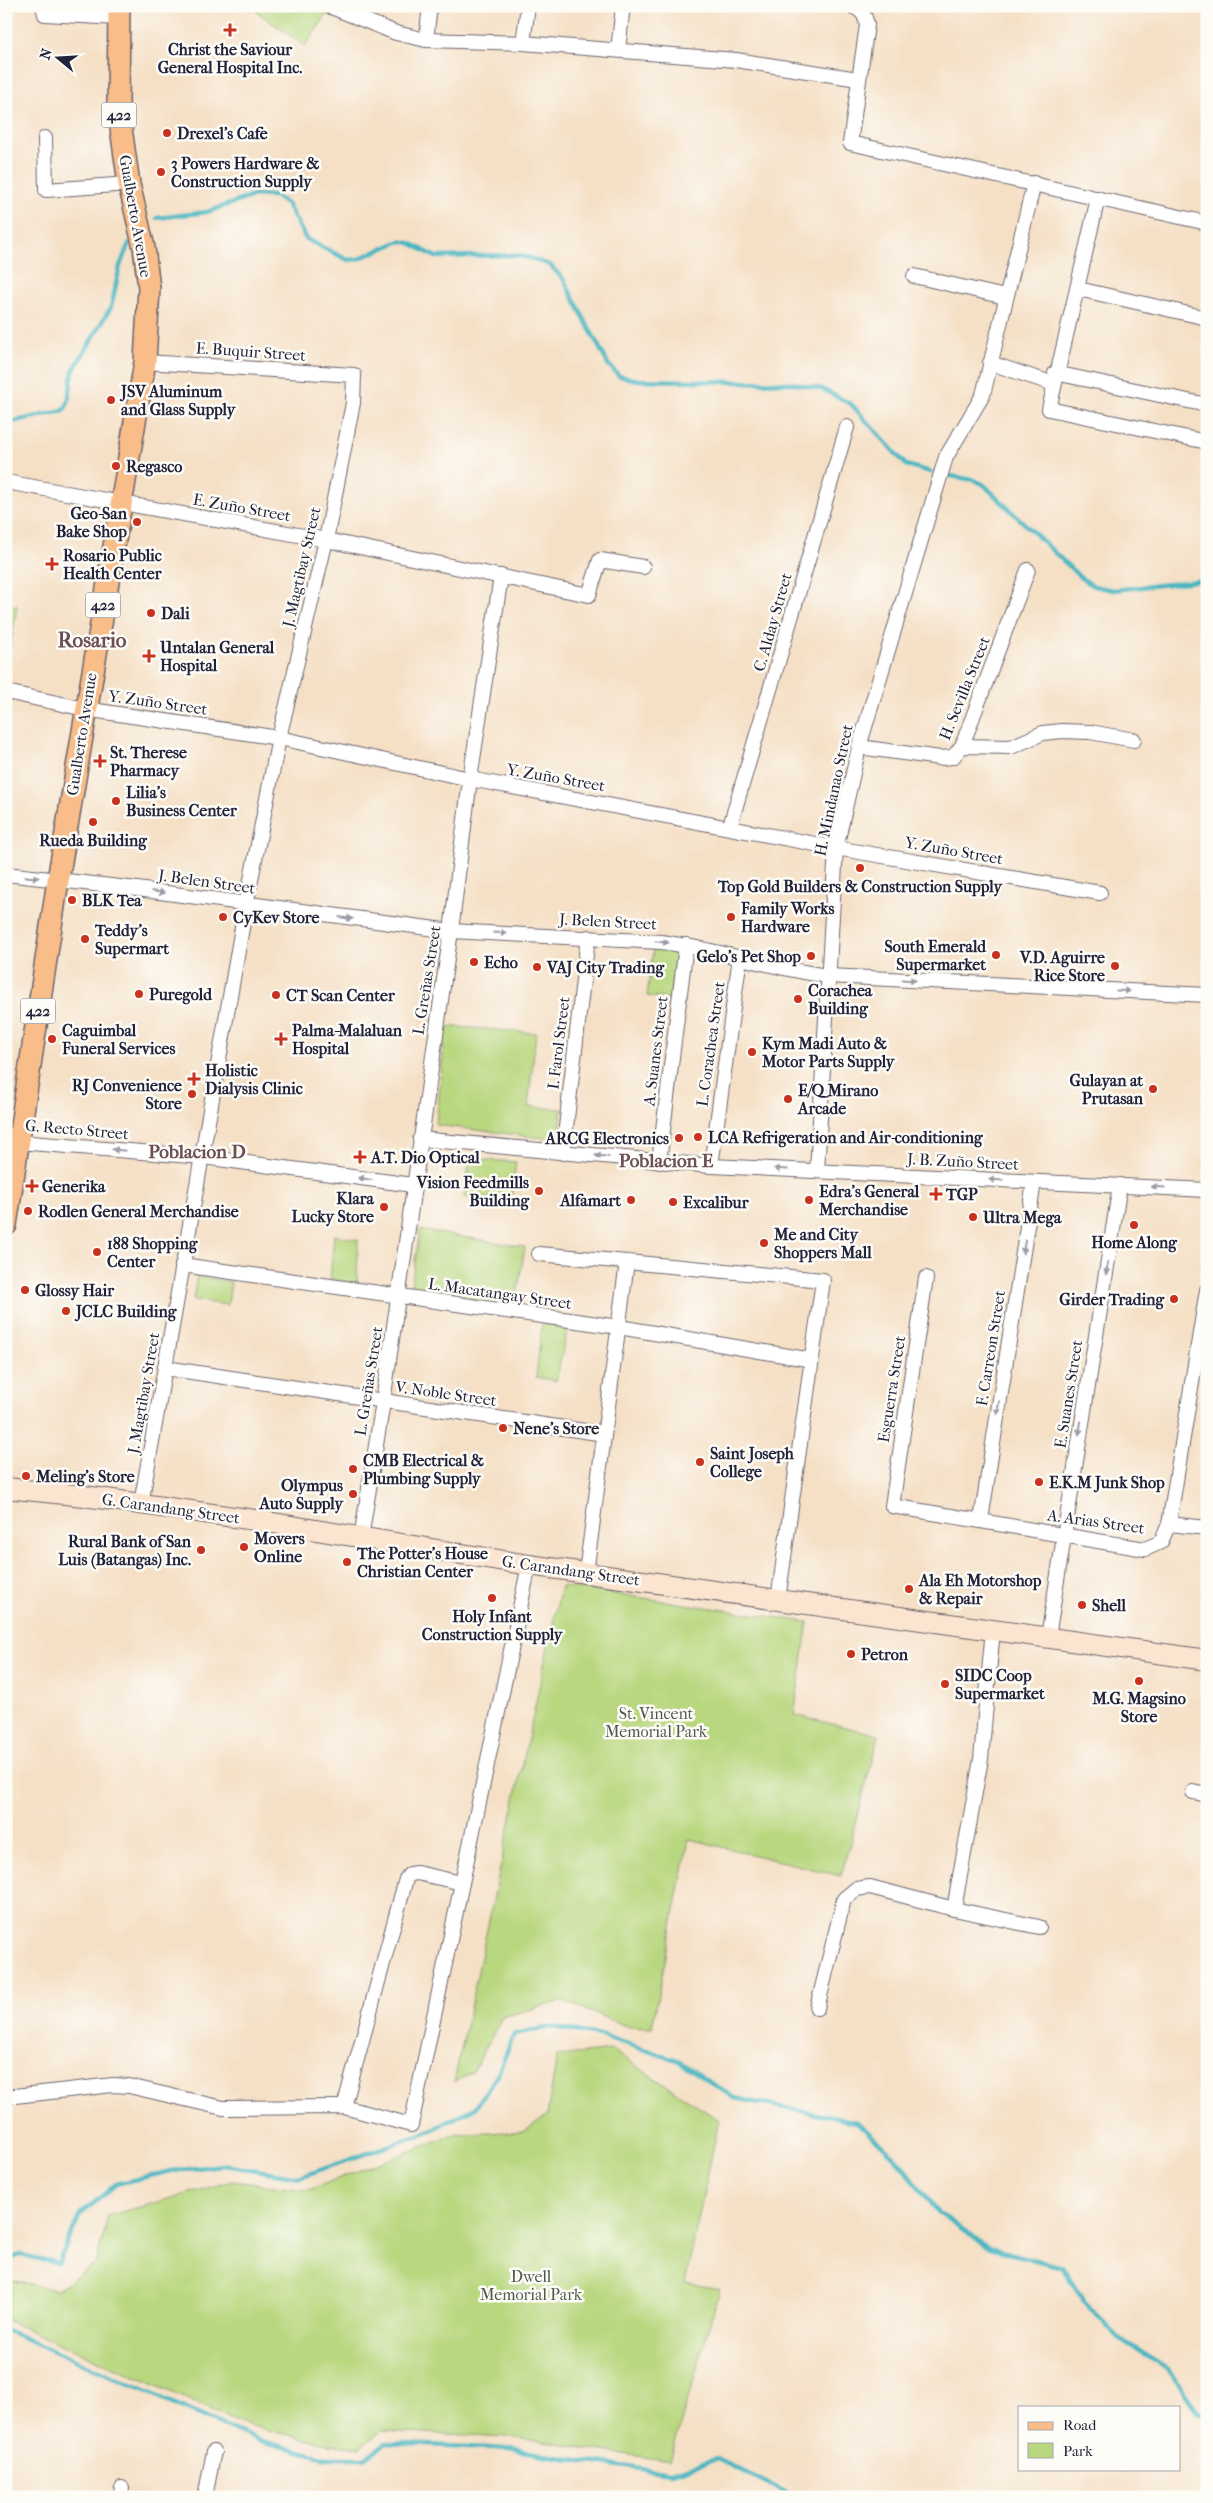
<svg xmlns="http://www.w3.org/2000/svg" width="1213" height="2503" viewBox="0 0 1213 2503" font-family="'IM FELL French Canon',serif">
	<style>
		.green { fill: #b8d77e; stroke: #6d7c5c }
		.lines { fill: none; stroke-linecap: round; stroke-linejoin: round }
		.stream { stroke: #46b5c1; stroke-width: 4.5 }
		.minor-casing { stroke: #6c646c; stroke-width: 16 }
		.secondary-casing { stroke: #6c646c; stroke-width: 22 }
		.primary-casing { stroke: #6c646c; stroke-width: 24 }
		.minor { stroke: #fff; stroke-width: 14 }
		.secondary { stroke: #fce5d0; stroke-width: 20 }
		.primary { stroke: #f8bd89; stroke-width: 21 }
		.oneway { fill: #9c9ca7 }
		.poi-dot { fill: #c8321e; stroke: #fdfcf7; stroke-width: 2 }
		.labels { text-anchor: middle; stroke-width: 5; stroke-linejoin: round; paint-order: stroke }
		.shield { fill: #fdfcf7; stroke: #646373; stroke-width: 1 }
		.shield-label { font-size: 15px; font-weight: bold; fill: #22223b }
		.poi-label { font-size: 16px; font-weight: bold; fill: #22223b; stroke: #fdfcf7; text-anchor: start }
		.street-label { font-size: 16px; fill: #22223b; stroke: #fdfcf7 }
		.park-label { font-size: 16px; fill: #4f584f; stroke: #fdfcf7 }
		.quarter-label { font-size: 19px; font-weight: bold; fill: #6b4e57; stroke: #fdfcf7 }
		.district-label { font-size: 21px; font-weight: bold; fill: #6b4e57; stroke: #fdfcf7 }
	</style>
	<rect width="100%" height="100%" fill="#fdfcf7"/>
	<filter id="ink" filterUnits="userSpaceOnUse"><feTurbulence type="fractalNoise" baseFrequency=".02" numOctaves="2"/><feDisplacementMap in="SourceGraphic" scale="10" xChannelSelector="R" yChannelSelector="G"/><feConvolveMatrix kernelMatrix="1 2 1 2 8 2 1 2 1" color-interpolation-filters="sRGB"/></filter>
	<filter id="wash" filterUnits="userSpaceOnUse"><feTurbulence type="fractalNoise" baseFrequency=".0096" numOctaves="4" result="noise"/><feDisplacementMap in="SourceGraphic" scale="20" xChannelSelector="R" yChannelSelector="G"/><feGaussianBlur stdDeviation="1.12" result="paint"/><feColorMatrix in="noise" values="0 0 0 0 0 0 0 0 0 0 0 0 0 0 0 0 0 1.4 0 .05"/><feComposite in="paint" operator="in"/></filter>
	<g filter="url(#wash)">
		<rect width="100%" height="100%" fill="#f5e0c6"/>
		<!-- green -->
		<g class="green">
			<path d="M260,6H314L327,15L305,46L256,11Z"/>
			<path d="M6,604L17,606L6,672Z"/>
			<path d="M653,950L677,952L670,999L647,996Z"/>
			<path d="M446,1026L536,1033L528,1107L562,1109L559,1140L436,1125Z"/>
			<path d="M470,1159L516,1162L511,1201L464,1197Z"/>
			<path d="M420,1230L525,1247L515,1306L410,1292Z"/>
			<path d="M334,1235L358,1240L357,1284L330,1279Z"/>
			<path d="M197,1276L231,1282L228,1305L193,1300Z"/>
			<path d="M542,1324L568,1327L556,1381L536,1377Z"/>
			<path d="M561,1586L808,1622L794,1715L879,1735L841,1876L689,1839L652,2027L626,2026L563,2001L502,2017L473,2072L454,2082Z"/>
			<path d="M612,2050L719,2120L685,2283L720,2289L670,2461L510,2437L382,2431L359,2448L322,2443L244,2424L6,2320V2279L57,2290L96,2263L108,2216L232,2181L308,2190L452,2135L525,2131L547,2115L557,2056Z"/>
		</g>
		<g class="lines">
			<!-- stream -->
			<g class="stream">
				<path d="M157,218L207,212L256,195L275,196L287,204L306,239L348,260L358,259L400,241L410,243L436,257L514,255L530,258L550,265L564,280L608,364L619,376L638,380L792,383L822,389L851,404L906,465L931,472"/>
				<path d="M6,423L63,411L68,403L73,371L111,307L120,266L129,243"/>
				<path d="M951,476L974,480L983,484L1081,578L1094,586L1113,590L1207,580"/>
				<path d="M6,2261L20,2255L58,2263L80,2215L116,2184L171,2171L223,2165L300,2177L425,2133L475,2108L497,2076L514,2034L551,2027L600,2035L677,2060L734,2098L857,2122L894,2156L940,2214L990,2248L1062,2267L1084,2302L1120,2339L1168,2369L1198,2412L1207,2416"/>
				<path d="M6,2330L257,2440L326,2458H365L386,2443L510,2449L582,2461L671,2473L717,2459L796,2497"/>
			</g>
		</g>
	</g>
	<g filter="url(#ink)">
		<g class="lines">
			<!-- minor casing -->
			<g class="minor-casing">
				<g id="minor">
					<path d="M43,6L45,14L118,18"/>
					<path d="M329,6L396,33L426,40L523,43L736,60L858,79"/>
					<path d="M850,6C861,9 865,14 867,25L850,143L1207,223"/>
					<path d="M426,40L430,6"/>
					<path d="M523,43L528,6"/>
					<path d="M618,50L623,6"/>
					<path d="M45,138L46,190L129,184"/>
					<path d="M1098,198L1049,409L1207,442"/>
					<path d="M914,276L1005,297"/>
					<path d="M1078,289L1207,318"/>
					<path d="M990,363L1054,384"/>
					<path d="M1055,373L1207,405"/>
					<path d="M6,482L326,540L589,595L600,560L643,567"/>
					<path d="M6,692L85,709L279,738L470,779L836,848L1100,893"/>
					<path d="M962,746L1011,747L1043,733L1062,731L1090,732L1134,740"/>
					<path d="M859,747L940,758L953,757L962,746L1028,570"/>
					<path d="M730,826L847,427"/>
					<path d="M6,874L137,889L451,931L661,942C718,949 772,969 829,976L1207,995"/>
					<path d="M420,1139L711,1166L1207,1190"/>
					<path d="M6,1141L203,1157L413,1185"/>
					<path d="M563,1153L588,937"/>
					<path d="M659,1162L686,945"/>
					<path d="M711,1166L740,957"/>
					<path d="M817,1171L836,848L859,747L946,457L983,395L1034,183"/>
					<path d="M539,1254L823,1280L778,1600"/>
					<path d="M182,1265L619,1327L812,1360"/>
					<path d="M926,1278L892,1506L1145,1549L1161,1542L1169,1524L1207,1290"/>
					<path d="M165,1368L604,1434"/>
					<path d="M141,1504L246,905L279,738L326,540L353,403L354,375L145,362"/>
					<path d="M981,1520L1034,1182"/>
					<path d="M1169,1524L1207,1528"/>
					<path d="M361,1538L383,1402L451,931L470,779L501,576"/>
					<path d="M586,1573L627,1262"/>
					<path d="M1048,1637L1120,1185"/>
					<path d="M1193,1792L1207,1795"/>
					<path d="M954,1909L981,1759L993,1629"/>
					<path d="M817,2008L844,1899L856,1889L870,1887L954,1909L1039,1927"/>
					<path d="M6,2097L113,2085L129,2086L223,2108L344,2107L411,2125L529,1565"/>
					<path d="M344,2107L406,1879L410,1874L417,1873L462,1883"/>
					<path d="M120,2497L122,2488"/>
					<path d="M205,2497L214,2451"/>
				</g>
			</g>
			<!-- secondary casing -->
			<g class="secondary-casing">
				<path id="secondary" d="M6,1488L84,1496L255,1520L529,1565L1207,1660"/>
			</g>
			<!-- primary casing -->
			<g class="primary-casing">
				<path id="primary" d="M6,1225L58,880L145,362L149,288L144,248L129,184L118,107L119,6"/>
			</g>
			<!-- minor -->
			<use href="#minor" class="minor"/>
			<!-- secondary -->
			<use href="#secondary" class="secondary"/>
			<!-- primary -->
			<use href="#primary" class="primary"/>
		</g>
		<!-- one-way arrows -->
		<defs><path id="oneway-solid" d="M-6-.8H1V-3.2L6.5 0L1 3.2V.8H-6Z" transform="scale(1.25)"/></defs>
		<g class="oneway">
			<use href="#oneway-solid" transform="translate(32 877) rotate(6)"/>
			<use href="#oneway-solid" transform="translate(158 892) rotate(8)"/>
			<use href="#oneway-solid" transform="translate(346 918) rotate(7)"/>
			<use href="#oneway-solid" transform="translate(500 933) rotate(3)"/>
			<use href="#oneway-solid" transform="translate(662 942) rotate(6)"/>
			<use href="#oneway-solid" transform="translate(909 980) rotate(3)"/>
			<use href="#oneway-solid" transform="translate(1123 991) rotate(3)"/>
			<use href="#oneway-solid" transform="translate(119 1150) rotate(-175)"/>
			<use href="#oneway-solid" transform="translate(602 1156) rotate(-175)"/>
			<use href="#oneway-solid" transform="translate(781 1169) rotate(-177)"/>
			<use href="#oneway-solid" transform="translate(365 1179) rotate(-172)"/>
			<use href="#oneway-solid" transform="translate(996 1180) rotate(-177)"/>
			<use href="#oneway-solid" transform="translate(1158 1187) rotate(-177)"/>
			<use href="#oneway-solid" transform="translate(1024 1247) rotate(99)"/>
			<use href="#oneway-solid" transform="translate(1107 1268) rotate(99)"/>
			<use href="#oneway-solid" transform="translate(998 1408) rotate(99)"/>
			<use href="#oneway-solid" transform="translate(1080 1428) rotate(99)"/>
		</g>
	</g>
	<!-- markers -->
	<g class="poi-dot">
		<path d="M227.5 22.5h5v5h5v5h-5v5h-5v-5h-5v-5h5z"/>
		<circle cx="167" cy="133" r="5"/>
		<circle cx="161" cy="172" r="5"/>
		<circle cx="111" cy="400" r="5"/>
		<circle cx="116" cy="466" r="5"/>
		<circle cx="137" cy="522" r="5"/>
		<path d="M49.5 556.5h5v5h5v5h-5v5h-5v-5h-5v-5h5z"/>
		<circle cx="151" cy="613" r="5"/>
		<path d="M146.5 648.5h5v5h5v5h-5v5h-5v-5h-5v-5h5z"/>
		<path d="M97.5 753.5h5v5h5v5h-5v5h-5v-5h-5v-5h5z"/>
		<circle cx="116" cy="801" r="5"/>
		<circle cx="93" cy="822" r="5"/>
		<circle cx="860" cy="868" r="5"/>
		<circle cx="72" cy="900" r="5"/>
		<circle cx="223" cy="917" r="5"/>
		<circle cx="731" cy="917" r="5"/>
		<circle cx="85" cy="939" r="5"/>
		<circle cx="996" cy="955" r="5"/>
		<circle cx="811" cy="956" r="5"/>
		<circle cx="474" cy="962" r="5"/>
		<circle cx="1115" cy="966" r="5"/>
		<circle cx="537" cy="967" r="5"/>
		<circle cx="139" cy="994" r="5"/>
		<circle cx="276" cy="995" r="5"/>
		<circle cx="798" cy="999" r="5"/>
		<circle cx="52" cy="1039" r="5"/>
		<path d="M278.5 1031.5h5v5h5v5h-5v5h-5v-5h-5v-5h5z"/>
		<circle cx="752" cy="1052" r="5"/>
		<path d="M191.5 1071.5h5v5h5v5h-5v5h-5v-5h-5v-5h5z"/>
		<circle cx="1153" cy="1089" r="5"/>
		<circle cx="192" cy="1094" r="5"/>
		<circle cx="788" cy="1099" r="5"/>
		<circle cx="698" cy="1137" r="5"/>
		<circle cx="679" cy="1138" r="5"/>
		<path d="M357.5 1149.5h5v5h5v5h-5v5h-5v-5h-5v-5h5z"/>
		<path d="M29.5 1178.5h5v5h5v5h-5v5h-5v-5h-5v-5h5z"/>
		<circle cx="539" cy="1191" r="5"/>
		<path d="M933.5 1186.5h5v5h5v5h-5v5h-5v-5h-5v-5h5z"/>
		<circle cx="631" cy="1200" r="5"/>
		<circle cx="809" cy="1200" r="5"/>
		<circle cx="673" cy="1202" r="5"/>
		<circle cx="384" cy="1207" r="5"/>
		<circle cx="28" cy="1211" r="5"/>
		<circle cx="973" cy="1217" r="5"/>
		<circle cx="1134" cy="1225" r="5"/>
		<circle cx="764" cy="1243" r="5"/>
		<circle cx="97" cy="1252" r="5"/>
		<circle cx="25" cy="1290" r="5"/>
		<circle cx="1174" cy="1299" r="5"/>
		<circle cx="66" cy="1311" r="5"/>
		<circle cx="503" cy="1428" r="5"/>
		<circle cx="700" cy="1462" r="5"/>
		<circle cx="353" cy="1469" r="5"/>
		<circle cx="26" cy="1476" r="5"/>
		<circle cx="1039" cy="1482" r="5"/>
		<circle cx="353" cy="1494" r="5"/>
		<circle cx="244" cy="1547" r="5"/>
		<circle cx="201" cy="1550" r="5"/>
		<circle cx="347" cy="1562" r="5"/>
		<circle cx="909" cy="1589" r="5"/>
		<circle cx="492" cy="1598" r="5"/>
		<circle cx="1082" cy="1605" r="5"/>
		<circle cx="851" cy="1654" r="5"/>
		<circle cx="1139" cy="1681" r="5"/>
		<circle cx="945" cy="1684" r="5"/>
	</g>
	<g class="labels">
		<!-- shield labels -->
		<g class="shield">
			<rect x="101.5" y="102.5" width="35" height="25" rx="4"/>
			<rect x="85.5" y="592.5" width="35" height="25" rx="4"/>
			<rect x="20.5" y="998.5" width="35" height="25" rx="4"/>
		</g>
		<g class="shield-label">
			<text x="119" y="120">422</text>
			<text x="103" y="610">422</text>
			<text x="38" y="1016">422</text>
		</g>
		<!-- poi labels -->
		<g class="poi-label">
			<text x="230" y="55" text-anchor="middle">Christ the Saviour<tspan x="230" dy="18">General Hospital Inc.</tspan></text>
			<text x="177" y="139">Drexel's Cafe</text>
			<text x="171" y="169">3 Powers Hardware &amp;<tspan x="171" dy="18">Construction Supply</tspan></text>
			<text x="121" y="397">JSV Aluminum<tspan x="121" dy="18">and Glass Supply</tspan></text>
			<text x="126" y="472">Regasco</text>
			<text x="127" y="519" text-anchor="end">Geo-San<tspan x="127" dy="18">Bake Shop</tspan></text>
			<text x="63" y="561">Rosario Public<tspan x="63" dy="18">Health Center</tspan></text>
			<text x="161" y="619">Dali</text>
			<text x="160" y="653">Untalan General<tspan x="160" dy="18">Hospital</tspan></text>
			<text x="110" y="758">St. Therese<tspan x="110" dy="18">Pharmacy</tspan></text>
			<text x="126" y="798">Lilia's<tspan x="126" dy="18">Business Center</tspan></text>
			<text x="93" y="846" text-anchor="middle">Rueda Building</text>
			<text x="860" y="892" text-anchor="middle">Top Gold Builders &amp; Construction Supply</text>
			<text x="82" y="906">BLK Tea</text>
			<text x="741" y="914">Family Works<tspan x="741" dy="18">Hardware</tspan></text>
			<text x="233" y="923">CyKev Store</text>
			<text x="95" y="936">Teddy's<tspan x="95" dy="18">Supermart</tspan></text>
			<text x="986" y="952" text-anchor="end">South Emerald<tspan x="986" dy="18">Supermarket</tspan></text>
			<text x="801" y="962" text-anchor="end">Gelo's Pet Shop</text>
			<text x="1105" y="963" text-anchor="end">V.D. Aguirre<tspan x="1105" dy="18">Rice Store</tspan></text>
			<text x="484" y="968">Echo</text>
			<text x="547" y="973">VAJ City Trading</text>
			<text x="808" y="996">Corachea<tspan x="808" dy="18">Building</tspan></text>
			<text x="149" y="1000">Puregold</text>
			<text x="286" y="1001">CT Scan Center</text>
			<text x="62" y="1036">Caguimbal<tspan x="62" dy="18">Funeral Services</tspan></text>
			<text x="292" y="1036">Palma-Malaluan<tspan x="292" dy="18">Hospital</tspan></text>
			<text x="762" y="1049">Kym Madi Auto &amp;<tspan x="762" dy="18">Motor Parts Supply</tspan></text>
			<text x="205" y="1076">Holistic<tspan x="205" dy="18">Dialysis Clinic</tspan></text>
			<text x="1143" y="1086" text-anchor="end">Gulayan at<tspan x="1143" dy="18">Prutasan</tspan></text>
			<text x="182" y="1091" text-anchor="end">RJ Convenience<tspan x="182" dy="18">Store</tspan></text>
			<text x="798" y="1096">E/Q Mirano<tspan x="798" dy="18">Arcade</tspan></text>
			<text x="708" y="1143">LCA Refrigeration and Air-conditioning</text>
			<text x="669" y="1144" text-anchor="end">ARCG Electronics</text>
			<text x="371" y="1163">A.T. Dio Optical</text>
			<text x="529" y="1188" text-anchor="end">Vision Feedmills<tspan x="529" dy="18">Building</tspan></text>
			<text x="42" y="1192">Generika</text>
			<text x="819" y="1197">Edra's General<tspan x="819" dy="18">Merchandise</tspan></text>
			<text x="946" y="1200">TGP</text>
			<text x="374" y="1204" text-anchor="end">Klara<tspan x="374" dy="18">Lucky Store</tspan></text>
			<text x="621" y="1206" text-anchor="end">Alfamart</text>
			<text x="683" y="1208">Excalibur</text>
			<text x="38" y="1217">Rodlen General Merchandise</text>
			<text x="983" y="1223">Ultra Mega</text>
			<text x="774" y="1240">Me and City<tspan x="774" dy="18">Shoppers Mall</tspan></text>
			<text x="1134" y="1248" text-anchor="middle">Home Along</text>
			<text x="107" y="1249">188 Shopping<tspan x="107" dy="18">Center</tspan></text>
			<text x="35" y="1296">Glossy Hair</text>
			<text x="1164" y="1305" text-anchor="end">Girder Trading</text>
			<text x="76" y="1317">JCLC Building</text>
			<text x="513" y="1434">Nene's Store</text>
			<text x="710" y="1459">Saint Joseph<tspan x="710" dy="18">College</tspan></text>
			<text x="363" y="1466">CMB Electrical &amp;<tspan x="363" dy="18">Plumbing Supply</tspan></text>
			<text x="36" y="1482">Meling's Store</text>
			<text x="1049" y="1488">E.K.M Junk Shop</text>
			<text x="343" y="1491" text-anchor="end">Olympus<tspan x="343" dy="18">Auto Supply</tspan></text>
			<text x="254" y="1544">Movers<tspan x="254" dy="18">Online</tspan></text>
			<text x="191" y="1547" text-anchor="end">Rural Bank of San<tspan x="191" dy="18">Luis (Batangas) Inc.</tspan></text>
			<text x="357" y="1559">The Potter's House<tspan x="357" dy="18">Christian Center</tspan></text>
			<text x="919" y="1586">Ala Eh Motorshop<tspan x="919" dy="18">&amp; Repair</tspan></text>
			<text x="1092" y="1611">Shell</text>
			<text x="492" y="1622" text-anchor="middle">Holy Infant<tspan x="492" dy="18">Construction Supply</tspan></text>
			<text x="861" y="1660">Petron</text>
			<text x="955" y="1681">SIDC Coop<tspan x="955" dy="18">Supermarket</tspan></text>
			<text x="1139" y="1704" text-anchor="middle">M.G. Magsino<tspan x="1139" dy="18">Store</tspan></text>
		</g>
		<!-- street labels -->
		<g class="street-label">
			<text transform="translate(136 216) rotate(80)" y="6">Gualberto Avenue</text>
			<text transform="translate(251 351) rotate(4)" y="6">E. Buquir Street</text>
			<text transform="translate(242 507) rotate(10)" y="6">E. Zuño Street</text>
			<text transform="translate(301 567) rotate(-77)" y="6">J. Magtibay Street</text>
			<text transform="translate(772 622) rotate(-74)" y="6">C. Alday Street</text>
			<text transform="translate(964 688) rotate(-68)" y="6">H. Sevilla Street</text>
			<text transform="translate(158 702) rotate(8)" y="6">Y. Zuño Street</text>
			<text transform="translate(81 734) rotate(-81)" y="6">Gualberto Avenue</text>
			<text transform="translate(556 777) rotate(10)" y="6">Y. Zuño Street</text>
			<text transform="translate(833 790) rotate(-78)" y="6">H. Mindanao Street</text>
			<text transform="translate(954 850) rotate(10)" y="6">Y. Zuño Street</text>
			<text transform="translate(207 881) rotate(8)" y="6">J. Belen Street</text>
			<text transform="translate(608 921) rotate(3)" y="6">J. Belen Street</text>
			<text transform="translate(426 980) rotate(-81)" y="6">L. Greñas Street</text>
			<text transform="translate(558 1043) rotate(-83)" y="6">I. Farol Street</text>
			<text transform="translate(710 1044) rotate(-82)" y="6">L. Corachea Street</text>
			<text transform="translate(655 1051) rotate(-83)" y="6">A. Suanes Street</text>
			<text transform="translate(77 1129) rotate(5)" y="6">G. Recto Street</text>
			<text transform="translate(963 1161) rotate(3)" y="6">J. B. Zuño Street</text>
			<text transform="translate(500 1293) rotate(8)" y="6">L. Macatangay Street</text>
			<text transform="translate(990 1348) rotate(-81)" y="6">F. Carreon Street</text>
			<text transform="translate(368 1381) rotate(-81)" y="6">L. Greñas Street</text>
			<text transform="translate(891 1389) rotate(-81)" y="6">Esguerra Street</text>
			<text transform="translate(143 1393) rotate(-80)" y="6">J. Magtibay Street</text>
			<text transform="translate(446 1393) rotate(8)" y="6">V. Noble Street</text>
			<text transform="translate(1068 1394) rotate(-81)" y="6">E. Suanes Street</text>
			<text transform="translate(171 1508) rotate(8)" y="6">G. Carandang Street</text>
			<text transform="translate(1096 1521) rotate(8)" y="6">A. Arias Street</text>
			<text transform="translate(571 1570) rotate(8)" y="6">G. Carandang Street</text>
		</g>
		<!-- park labels -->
		<g class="park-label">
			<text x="656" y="1719">St. Vincent<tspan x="656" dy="18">Memorial Park</tspan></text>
			<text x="531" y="2282">Dwell<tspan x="531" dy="18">Memorial Park</tspan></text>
		</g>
		<!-- quarter labels -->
		<g class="quarter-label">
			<text x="197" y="1158">Poblacion D</text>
			<text x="666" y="1167">Poblacion E</text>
		</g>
		<!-- district labels -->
		<g class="district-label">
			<text x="92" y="647">Rosario</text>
		</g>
	</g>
	<!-- margin -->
	<rect width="1213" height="2503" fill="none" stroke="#fdfcf7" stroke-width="25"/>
	<!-- legend -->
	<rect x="1018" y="2406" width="162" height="65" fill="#fdfcf7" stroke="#a5a5ac"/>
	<rect x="1028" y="2422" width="25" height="8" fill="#f8bd89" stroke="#a5a5ac"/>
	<text x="1063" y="2430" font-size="15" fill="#22223b">Road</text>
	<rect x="1028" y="2443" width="25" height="15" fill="#b8d77e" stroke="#a5a5ac"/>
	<text x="1063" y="2456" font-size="15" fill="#22223b">Park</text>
	<!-- north arrow -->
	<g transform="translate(58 58) rotate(288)" stroke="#fdfcf7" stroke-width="4" paint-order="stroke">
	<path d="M0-4L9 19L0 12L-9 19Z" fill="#22223b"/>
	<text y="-8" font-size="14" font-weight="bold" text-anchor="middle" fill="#22223b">N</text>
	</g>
</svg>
